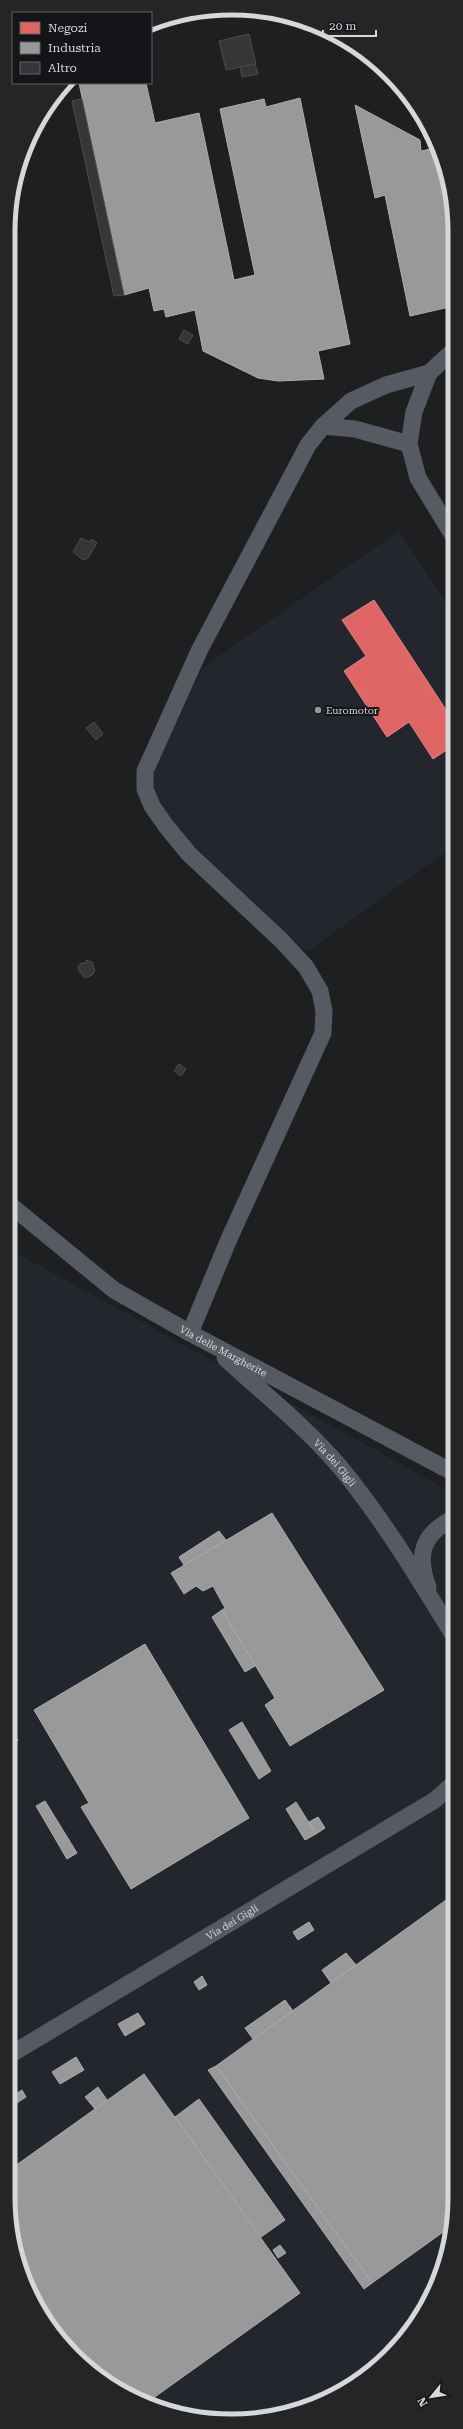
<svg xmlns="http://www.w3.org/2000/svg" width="463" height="2429" viewBox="0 0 463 2429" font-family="'Roboto Serif',serif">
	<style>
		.built { fill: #23262d }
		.shops { fill: #e06666; stroke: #d88 }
		.industry { fill: #999; stroke: #abacac }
		.building { fill: #343637; stroke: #4c4d4e }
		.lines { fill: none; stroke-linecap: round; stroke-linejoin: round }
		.minor { stroke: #575a63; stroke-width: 17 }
		.poi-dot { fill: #969798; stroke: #141518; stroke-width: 1.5 }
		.labels { text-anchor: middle; stroke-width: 4; stroke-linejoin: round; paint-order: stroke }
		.poi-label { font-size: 10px; fill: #d6d7d9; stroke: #141518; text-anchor: start }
		.street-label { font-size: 10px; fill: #d6d7d9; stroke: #141518 }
		.rim { fill: none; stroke: #d6d7d9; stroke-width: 5 }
	</style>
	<rect width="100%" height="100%" fill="#1e1f20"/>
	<!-- built -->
	<g class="built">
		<path d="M399,531L454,615V846L307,952L178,833L160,806L152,784L154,768L160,752L203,667Z"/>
		<path d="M9,1249L454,1493L453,2226L432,2297L379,2366L303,2409L217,2421L146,2404L73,2355L25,2283L8,2197Z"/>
	</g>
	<!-- shops -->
	<path class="shops" d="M374,600L454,722V745L433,759L409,722L387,737L344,671L366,656L342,620Z"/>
	<!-- industry -->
	<g class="industry">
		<path d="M79,83H146L155,123L199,113L234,280L255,275L220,109L264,99L266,107L300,98L350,344L318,351L324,379L278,381L258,378L203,351L195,310L166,317L164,309L154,311L149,288L124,295Z"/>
		<path d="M355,105L420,140L421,151L436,148L455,217L454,306L410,316L385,195L375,198Z"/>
		<path d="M272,1513L384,1690L290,1746L265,1705L275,1698L222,1610L225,1608L213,1586L203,1591L196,1586L184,1594L171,1573Z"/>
		<path d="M219,1531L226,1540L184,1565L179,1557Z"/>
		<path d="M222,1610L255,1666L245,1672L212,1617Z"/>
		<path d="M145,1644L249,1818L131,1889L81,1807L89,1803L34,1710Z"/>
		<path d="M242,1722L271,1771L259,1779L229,1730Z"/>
		<path d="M14,1734L18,1740L8,1746V1738Z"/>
		<path d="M45,1801L77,1853L67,1859L36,1806Z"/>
		<path d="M296,1802L316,1834L305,1840L286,1809Z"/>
		<path d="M318,1817L325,1828L316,1834L309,1822Z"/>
		<path d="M453,1895V2225L372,2283L216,2066Z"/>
		<path d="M309,1922L314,1930L298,1940L293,1932Z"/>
		<path d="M346,1953L356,1965L331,1983L322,1970Z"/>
		<path d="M202,1976L207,1985L199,1990L194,1982Z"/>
		<path d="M285,2000L293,2011L253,2039L245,2028Z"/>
		<path d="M138,2013L145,2024L125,2036L118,2024Z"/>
		<path d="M76,2057L84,2070L60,2084L52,2072Z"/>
		<path d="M216,2066L372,2283L364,2289L208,2070Z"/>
		<path d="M144,2074L300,2293L145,2404L73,2355L25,2283L8,2198V2171Z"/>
		<path d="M98,2087L107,2100L95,2109L85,2097Z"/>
		<path d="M22,2090L26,2097L9,2108L8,2099Z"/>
		<path d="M199,2099L285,2220L261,2237L175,2117Z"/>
		<path d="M280,2245L286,2253L278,2258L273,2250Z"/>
	</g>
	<!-- building -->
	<g class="building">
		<path d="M249,34L256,64L226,70L219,41Z"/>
		<path d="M255,64L258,74L242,77L240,67Z"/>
		<path d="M82,99L124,295L114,296L72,101Z"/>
		<path d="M184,330L193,335L188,344L179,339Z"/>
		<path d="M81,538L90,542L92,539L97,543L88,558L83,560L73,552Z"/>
		<path d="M94,722L103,734L96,740L86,728Z"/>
		<path d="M86,960L92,962L95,971L92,975L85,978L79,971L78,967L81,963H86Z"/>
		<path d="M179,1064L186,1069L181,1076L174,1071Z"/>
	</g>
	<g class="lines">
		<!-- minor -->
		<g class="minor">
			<path d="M409,444L355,429L323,426L351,401L386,385L429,373"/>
			<path d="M454,537L418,478L409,444L414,412L429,373L454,350"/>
			<path id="s1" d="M9,1204L114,1290L190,1333L454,1473"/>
			<path d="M190,1333L229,1239L323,1033L324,1011L320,991L306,967L281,940L189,854L166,826L152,806L145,789V771L200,649L308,445L323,426"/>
			<path id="s2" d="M225,1358C264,1394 306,1427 340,1467C383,1519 419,1579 454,1636"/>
			<path d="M428,1587C416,1555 422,1534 454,1518"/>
			<path id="s3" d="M8,2056L435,1800L453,1784"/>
		</g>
	</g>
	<!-- markers -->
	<circle class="poi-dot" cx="318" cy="710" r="4"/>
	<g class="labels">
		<!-- poi labels -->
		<g class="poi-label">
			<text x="326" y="714">Euromotor</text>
		</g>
		<!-- street labels -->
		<g class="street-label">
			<text dy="4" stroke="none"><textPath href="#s1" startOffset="261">Via delle Margherite</textPath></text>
			<text dy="4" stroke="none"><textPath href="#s2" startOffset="152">Via dei Gigli</textPath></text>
			<text dy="4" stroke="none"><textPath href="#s3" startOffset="261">Via dei Gigli</textPath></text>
		</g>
	</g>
	<!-- crop -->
	<path d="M0 0H463V2429H0ZM231 15H232A216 216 0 0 1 448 231V2198A216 216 0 0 1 232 2414H231A216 216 0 0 1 15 2198V231A216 216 0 0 1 231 15Z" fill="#242527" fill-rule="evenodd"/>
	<path class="rim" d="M231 15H232A216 216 0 0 1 448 231V2198A216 216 0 0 1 232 2414H231A216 216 0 0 1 15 2198V231A216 216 0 0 1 231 15Z"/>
	<!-- legend -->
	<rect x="12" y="12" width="140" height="72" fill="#141518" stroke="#626365"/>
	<rect x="20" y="22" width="20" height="12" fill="#e06666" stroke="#626365"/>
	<text x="48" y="32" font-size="12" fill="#d6d7d9">Negozi</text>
	<rect x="20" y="42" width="20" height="12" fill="#999999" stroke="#626365"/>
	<text x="48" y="52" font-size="12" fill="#d6d7d9">Industria</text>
	<rect x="20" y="62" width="20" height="12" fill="#343637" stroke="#626365"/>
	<text x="48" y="72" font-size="12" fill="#d6d7d9">Altro</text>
	<!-- north arrow -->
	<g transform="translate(431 2397) rotate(240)" stroke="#141518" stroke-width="3" paint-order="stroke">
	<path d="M0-3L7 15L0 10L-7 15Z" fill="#d6d7d9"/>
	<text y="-6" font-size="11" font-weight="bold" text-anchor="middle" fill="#d6d7d9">N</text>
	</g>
	<!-- scale -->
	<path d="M323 30v6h53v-6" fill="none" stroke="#d6d7d9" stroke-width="2"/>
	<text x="329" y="30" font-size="12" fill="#d6d7d9" stroke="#141518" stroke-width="3" paint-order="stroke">20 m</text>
</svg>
